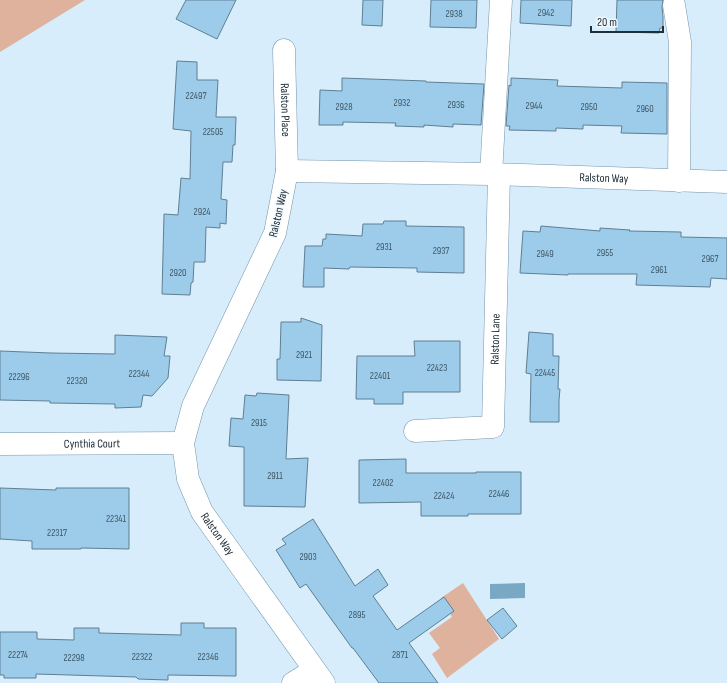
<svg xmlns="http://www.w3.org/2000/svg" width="727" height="683" viewBox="0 0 727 683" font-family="'Sofia Sans Condensed',sans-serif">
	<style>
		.green { fill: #deb29d }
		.water { fill: #79a8c5 }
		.building { fill: #9cccea; stroke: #5e7f93 }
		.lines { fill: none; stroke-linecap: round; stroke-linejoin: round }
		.minor-casing { stroke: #7495ab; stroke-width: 23 }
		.minor { stroke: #fff; stroke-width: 22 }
		.labels { text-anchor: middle; stroke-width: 3; stroke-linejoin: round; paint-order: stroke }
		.number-label { font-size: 10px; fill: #3f5664 }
		.street-label { font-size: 12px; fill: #202e37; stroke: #f1f8fd }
	</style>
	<rect width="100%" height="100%" fill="#d8edfb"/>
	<!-- green -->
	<g class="green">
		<path d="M0,0H85L0,52Z"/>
		<path d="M463,583L499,639L447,678L432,654L440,648L429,633L452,617L441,598Z"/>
	</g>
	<!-- water -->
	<path class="water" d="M525,583V598L490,599V584Z"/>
	<!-- building -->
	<g class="building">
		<path d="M186,0H236L217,39L176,19Z"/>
		<path d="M363,0H383L382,26L362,25Z"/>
		<path d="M431,0H477L476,28L430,27Z"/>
		<path d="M521,0H572L571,26L520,23Z"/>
		<path d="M617,0H663L662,7L663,17V28H660L659,33L616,32Z"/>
		<path d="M177,61L197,62V80H218L216,117H236L235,145H233L232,162H223L221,199L227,200L226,224L220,223V228L206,227L205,262H194L193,282L191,283L190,295L162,294L164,214L178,215L181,178L190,179L191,131L173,129Z"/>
		<path d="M342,78L426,81V82L484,84L481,125L453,124V127L424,125V127L395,126L396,123L343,122V125H319L320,90L342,91Z"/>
		<path d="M511,78L558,80L557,86L622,88V82L667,83V134L621,133L622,126L583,125V129L556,128V131L509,130L510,126H506L509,85L511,86Z"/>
		<path d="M384,221H406V226L464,227V273L417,272V268L350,267L349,269L324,268V287H303L305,246H322L323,239H326V234L362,236L363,224H383Z"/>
		<path d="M541,226L600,231V228L630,230L629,231L681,232V237L727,238V279L711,278L710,287L636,285L637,274H568V275L520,273L523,231L540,232Z"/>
		<path d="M301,318L322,325L321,381L277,380V359H280L281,322H301Z"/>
		<path d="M529,332L553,334V356H559L558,389H560L559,400V422H530L531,374L526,373Z"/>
		<path d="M115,335L167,337L164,356H170L168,378L152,396L143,395L141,407L115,408V404L50,403V401L0,400V351L51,353L115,354Z"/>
		<path d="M414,341H460V392H403V404H374V399H356L357,356H415Z"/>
		<path d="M257,393L289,395L286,459L308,458L305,507L244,506V447L229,446L231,418L243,419L245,395L256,396Z"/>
		<path d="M406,459V473H476V472H521V514H468V516H421V502L359,503V460Z"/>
		<path d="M0,488L56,490V488H129V549L81,548V549H32V541L0,539Z"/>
		<path d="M313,519L355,586L378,569L388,585L373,596L397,630L444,597L454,611L409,643L438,683H379L353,648H352L306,584L300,588L276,550L286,544L282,539Z"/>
		<path d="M503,608L517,626L502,639L487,620Z"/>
		<path d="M181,623H204V628H236V676L168,675V680L138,679L136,677L36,674V678H4V675H0V632H37V639L74,640V628H99V633L181,635Z"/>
	</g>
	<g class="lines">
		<!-- minor casing -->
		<g class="minor-casing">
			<g id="minor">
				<path d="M674,5L680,42L679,181"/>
				<path id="s1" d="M284,50L287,171L275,233L193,406L183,443L188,479L202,512L324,683"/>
				<path id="s2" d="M287,171L491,174L727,182"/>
				<path d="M491,174L501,0"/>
				<path id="s3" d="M415,431L493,427L499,175"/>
				<path id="s4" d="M0,444L183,443"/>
				<path d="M293,683L314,670"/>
			</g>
		</g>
		<!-- minor -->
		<use href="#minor" class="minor"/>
	</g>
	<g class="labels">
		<!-- number labels -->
		<g class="number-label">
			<text x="546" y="16">2942</text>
			<text x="454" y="17">2938</text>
			<text x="196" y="99">22497</text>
			<text x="402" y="106">2932</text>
			<text x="456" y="108">2936</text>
			<text x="534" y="109">2944</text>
			<text x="344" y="110">2928</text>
			<text x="589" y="110">2950</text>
			<text x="645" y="112">2960</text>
			<text x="213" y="135">22505</text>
			<text x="202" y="215">2924</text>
			<text x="384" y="250">2931</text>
			<text x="441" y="254">2937</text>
			<text x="605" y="256">2955</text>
			<text x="545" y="257">2949</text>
			<text x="710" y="262">2967</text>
			<text x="659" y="273">2961</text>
			<text x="178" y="276">2920</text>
			<text x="304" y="358">2921</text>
			<text x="437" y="371">22423</text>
			<text x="545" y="376">22445</text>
			<text x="139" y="377">22344</text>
			<text x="380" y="379">22401</text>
			<text x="19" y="380">22296</text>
			<text x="77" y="384">22320</text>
			<text x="259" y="426">2915</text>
			<text x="275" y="479">2911</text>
			<text x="383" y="486">22402</text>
			<text x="499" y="497">22446</text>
			<text x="444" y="499">22424</text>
			<text x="116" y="522">22341</text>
			<text x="57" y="536">22317</text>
			<text x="308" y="560">2903</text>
			<text x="357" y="618">2895</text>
			<text x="18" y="658">22274</text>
			<text x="400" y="658">2871</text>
			<text x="142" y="660">22322</text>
			<text x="208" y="660">22346</text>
			<text x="74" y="661">22298</text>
		</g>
		<!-- street labels -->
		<g class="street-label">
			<text dy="4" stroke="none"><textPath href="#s1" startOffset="60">Ralston Place</textPath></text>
			<text dy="4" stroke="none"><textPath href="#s2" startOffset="317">Ralston Way</textPath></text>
			<text transform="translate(278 213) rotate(-77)" y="4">Ralston Way</text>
			<text dy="4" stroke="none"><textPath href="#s3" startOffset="166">Ralston Lane</textPath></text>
			<text dy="4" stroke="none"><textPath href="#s4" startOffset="92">Cynthia Court</textPath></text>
			<text dy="4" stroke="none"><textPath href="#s1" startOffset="513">Ralston Way</textPath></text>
		</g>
	</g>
	<!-- scale -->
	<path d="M591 26v6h72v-6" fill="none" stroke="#202e37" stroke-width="2"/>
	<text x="597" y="26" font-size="12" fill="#202e37" stroke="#f1f8fd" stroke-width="3" paint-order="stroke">20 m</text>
</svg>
